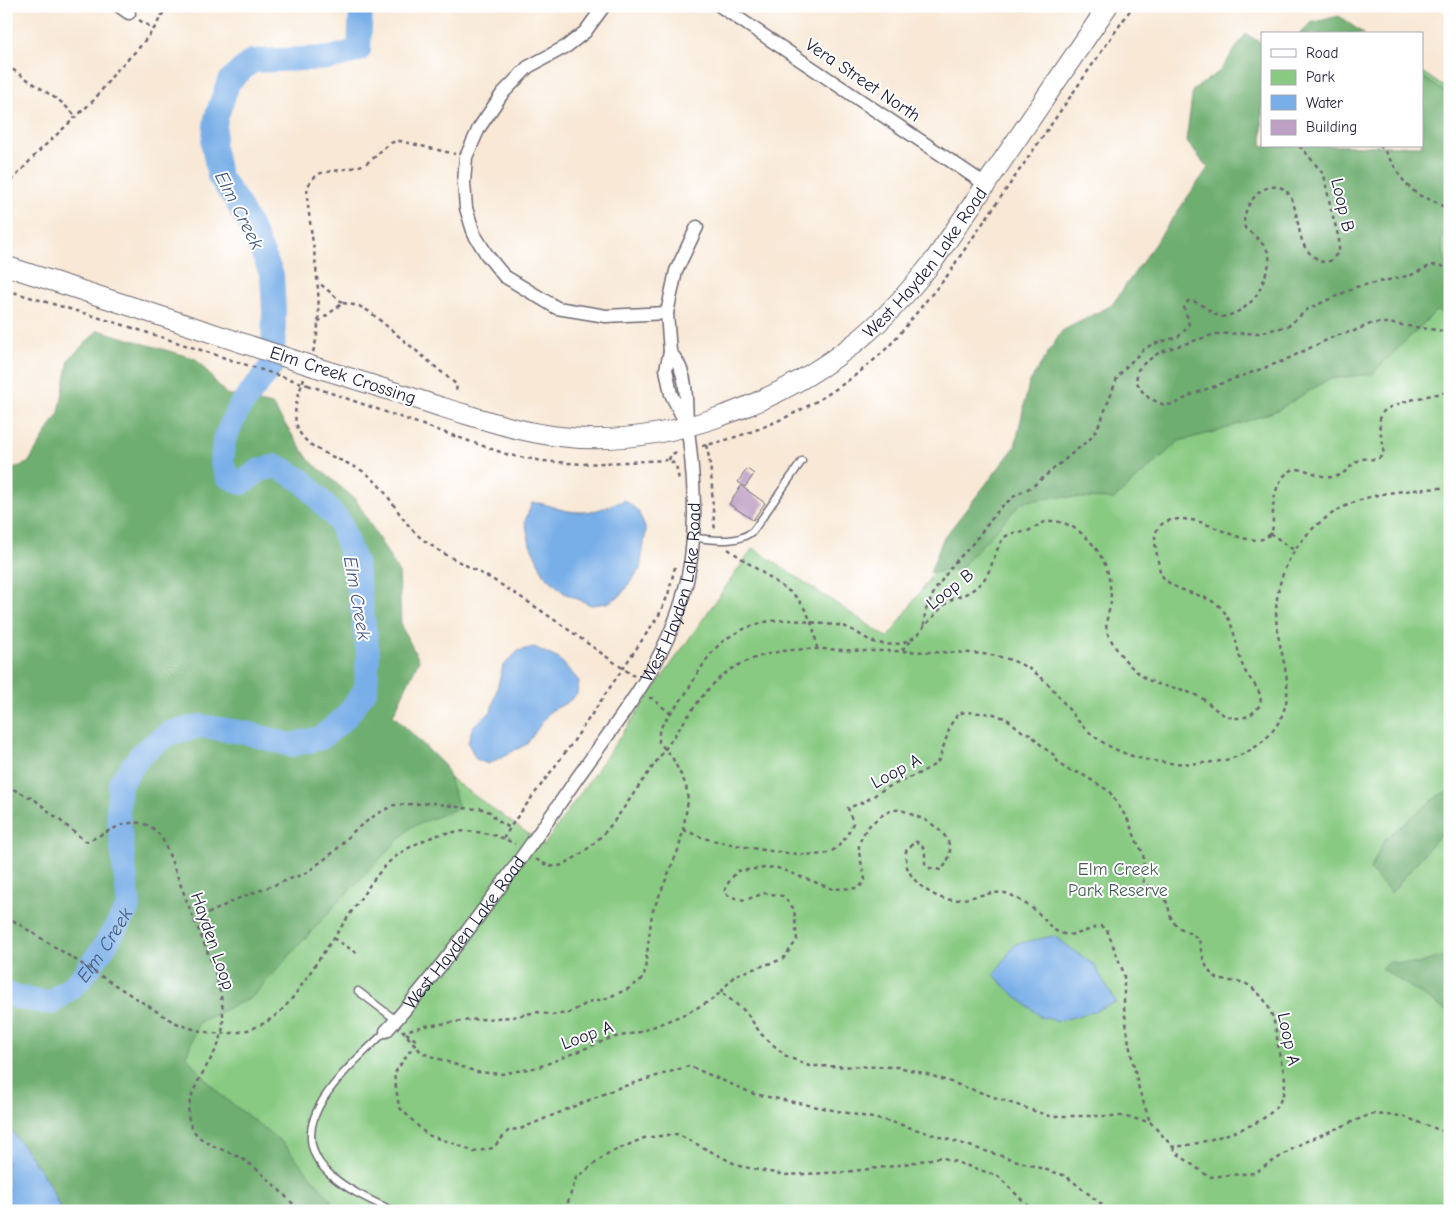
<svg xmlns="http://www.w3.org/2000/svg" width="1456" height="1217" viewBox="0 0 1456 1217" font-family="'Comic Neue',sans-serif">
	<style>
		.green { fill: #88ca82; stroke: #55765e }
		.forest { fill: #6eae70; stroke: #486856 }
		.water { fill: #79afe8; stroke: #4e6892 }
		.lines { fill: none; stroke-linecap: round; stroke-linejoin: round }
		.river { stroke: #79afe8; stroke-width: 24 }
		.building { fill: #bea0c5 }
		.lane-casing { stroke: #6d6771; stroke-width: 9 }
		.street-casing { stroke: #6d6771; stroke-width: 15 }
		.secondary-casing { stroke: #6d6771; stroke-width: 21 }
		.path { stroke: #6d6771; stroke-width: 2.5; stroke-dasharray: 4 4; stroke-linecap: butt }
		.lane { stroke: #fff; stroke-width: 6 }
		.street { stroke: #fff; stroke-width: 12 }
		.secondary { stroke: #fff; stroke-width: 19 }
		.secondary-bridge-casing { stroke: #6d6771; stroke-width: 21; stroke-linecap: butt }
		.path-bridge { stroke: #6d6771; stroke-width: 2.5; stroke-dasharray: 4 4; stroke-linecap: butt }
		.secondary-bridge { stroke: #fff; stroke-width: 19 }
		.labels { text-anchor: middle; stroke-width: 4; stroke-linejoin: round; paint-order: stroke }
		.street-label { font-size: 18px; fill: #22223b; stroke: #fff }
		.park-label { font-size: 18px; fill: #465d54; stroke: #fff }
		.water-label { font-size: 19px; font-style: italic; fill: #455a80; stroke: #fff }
	</style>
	<rect width="100%" height="100%" fill="#fff"/>
	<filter id="ink" filterUnits="userSpaceOnUse"><feTurbulence type="fractalNoise" baseFrequency=".02" numOctaves="2"/><feDisplacementMap in="SourceGraphic" scale="10" xChannelSelector="R" yChannelSelector="G"/><feConvolveMatrix kernelMatrix="1 2 1 2 8 2 1 2 1" color-interpolation-filters="sRGB"/></filter>
	<filter id="wash" filterUnits="userSpaceOnUse"><feTurbulence type="fractalNoise" baseFrequency=".0096" numOctaves="4" result="noise"/><feDisplacementMap in="SourceGraphic" scale="20" xChannelSelector="R" yChannelSelector="G"/><feGaussianBlur stdDeviation="1.12" result="paint"/><feColorMatrix in="noise" values="0 0 0 0 0 0 0 0 0 0 0 0 0 0 0 0 0 1.4 0 .05"/><feComposite in="paint" operator="in"/></filter>
	<g filter="url(#wash)">
		<rect width="100%" height="100%" fill="#f8e8d5"/>
		<!-- green -->
		<path class="green" d="M1422,72L1450,91V1211H60C54,1184 23,1147 6,1124V464L544,845L753,548L888,638L1262,100V146H1422Z"/>
		<!-- forest -->
		<g class="forest">
			<path d="M1339,16L1364,34H1299L1311,23Z"/>
			<path d="M1246,34L1262,43V146H1422V76L1450,96V205L1441,241L1448,274H1450V314L1436,311L1372,374L1329,379L1278,410L1222,430L1179,441L1114,499L1057,497L1022,502L960,569L930,573L943,539L1015,447L1029,383L1062,331L1112,305L1208,168L1186,141L1193,90L1220,71Z"/>
			<path d="M98,330L196,359L226,394L272,405L309,460L356,500L399,573L401,626L419,660L393,715L445,766L459,808L411,827L340,900L252,997L199,1022L186,1056L217,1092L283,1143L332,1201L313,1211H60C54,1184 23,1147 6,1124V471L28,463L59,413L69,359Z"/>
			<path d="M1450,791V823L1391,893L1370,870L1384,840L1439,795Z"/>
			<path d="M1450,945V1013L1381,968L1390,962L1418,964L1444,956Z"/>
		</g>
		<!-- water -->
		<g class="water">
			<path d="M625,500L638,511L646,530L640,569L620,596L607,603L591,605L564,593L544,574L530,544L525,521L532,503C542,502 549,506 559,509C586,516 600,510 625,500Z"/>
			<path d="M534,647L559,659L579,681L577,694L568,702L549,712L527,744L488,764L476,759L468,743L473,726L491,712L503,666L518,651Z"/>
			<path d="M1054,936L1094,965L1116,1002L1094,1011L1059,1021L1041,1017L1011,992L994,975L1015,944Z"/>
			<path d="M6,1124C23,1147 54,1184 60,1211H8Z"/>
		</g>
		<g class="lines">
			<!-- river -->
			<path class="river" id="s1" d="M6,993L17,997L51,1003L79,981L102,950L129,906L118,812L120,783L143,752L170,733L201,726L247,733L291,745L321,738L346,717L366,689L368,654L356,566L339,521L303,481L277,466L260,470L242,483L227,476L222,462L224,440L239,408L273,364L274,310L272,275L253,232L237,202L219,176L213,145L216,118L229,81L252,61L331,58L359,50L361,6"/>
		</g>
		<g id="blocks">
			<!-- building -->
			<g class="building">
				<path d="M747,469L754,474L745,487L738,482Z"/>
				<path d="M741,486L765,503L753,520L729,504Z"/>
			</g>
		</g>
	</g>
	<g filter="url(#ink)">
		<use href="#blocks" fill-opacity="0" stroke="#6d6771" stroke-width="1"/>
		<g class="lines">
			<!-- lane casing -->
			<g class="lane-casing">
				<g id="lane">
					<path d="M694,538C713,539 736,545 753,531L802,461"/>
					<path d="M358,991L396,1020"/>
					<path d="M386,1031C350,1067 273,1127 333,1177C351,1192 373,1201 393,1211"/>
				</g>
			</g>
			<!-- street casing -->
			<g class="street-casing">
				<g id="street">
					<path d="M119,6L129,13"/>
					<path d="M604,6L585,32L567,46L528,67L502,94L479,128L466,157L464,183L466,208L474,234L487,255L504,276L557,308L606,316L667,313"/>
					<path d="M720,6L985,184"/>
					<path d="M685,422L671,394L666,369L670,352L667,313L676,271L697,227"/>
					<path id="s2" d="M386,1031C406,1010 423,987 441,965C488,905 532,844 575,781C615,724 662,668 682,600C699,544 695,487 688,430C684,401 691,375 670,352"/>
				</g>
			</g>
			<!-- secondary casing -->
			<g class="secondary-casing">
				<g id="secondary">
					<path d="M6,266L136,308"/>
					<path id="s3" d="M315,367C357,380 399,393 441,407C479,418 516,431 555,436C661,450 777,406 860,339C888,316 912,288 935,259L1108,6"/>
				</g>
			</g>
			<!-- path -->
			<g class="path">
				<path d="M139,20L154,29"/>
				<path d="M6,65L61,102L76,116"/>
				<path d="M1299,146L1303,149L1324,175L1331,209L1339,239V252L1330,261L1322,262C1316,258 1309,254 1305,247C1294,229 1300,182 1271,187C1262,188 1255,195 1250,203C1245,212 1243,218 1245,228C1253,234 1262,242 1267,250C1271,258 1269,266 1266,273C1260,296 1246,313 1221,317C1209,313 1201,300 1188,301L1184,308L1188,319L1189,326L1178,337L1153,344L1144,349L1126,367L1117,378L1101,421L1092,437L1033,486L1016,495L1001,507L969,548L954,563L935,590L925,612L924,626C932,619 939,609 948,602C952,598 958,597 963,595C971,592 980,585 985,578C993,567 996,545 1005,537C1012,531 1019,534 1027,531C1037,528 1042,520 1053,521C1079,522 1105,553 1109,578C1110,585 1111,593 1111,601C1110,612 1103,623 1108,634C1117,653 1135,675 1155,683C1165,687 1177,687 1188,692C1193,694 1198,696 1203,699C1214,707 1222,718 1237,718C1245,719 1257,712 1260,704C1264,691 1249,680 1244,669C1236,650 1236,627 1223,610C1208,592 1178,595 1163,577C1160,573 1159,567 1158,561C1157,554 1155,546 1155,539C1155,516 1184,517 1200,522C1216,526 1256,551 1270,534C1275,527 1272,520 1273,512C1273,500 1276,484 1285,475C1300,460 1316,479 1333,477C1347,475 1351,462 1362,459C1367,458 1373,461 1379,458C1392,451 1371,425 1384,411C1392,403 1438,393 1450,392"/>
				<path d="M1379,146L1384,150L1405,183L1418,195L1439,203L1450,213"/>
				<path d="M6,187L38,152L95,99L116,71L138,49L154,29L167,6"/>
				<path d="M1450,272L1442,266L1432,265L1411,275L1356,287L1308,309L1288,326L1259,333L1215,334L1166,350L1157,354L1142,365L1138,370L1136,381L1142,391L1149,398L1164,405L1175,404L1193,394L1283,361L1335,336L1354,331L1373,323H1387L1450,332"/>
				<path d="M6,290L130,327"/>
				<path d="M343,303L359,306L370,312L457,385L456,391"/>
				<path d="M318,322L343,303L318,282"/>
				<path d="M313,352C327,309 311,241 307,196C307,184 311,178 321,173C335,170 361,169 371,160C382,152 386,141 400,141L455,154"/>
				<path d="M304,378C298,396 290,415 300,433C313,454 348,460 367,474C390,492 399,520 421,538C445,557 474,568 500,584C546,612 590,646 634,676"/>
				<path d="M308,385L509,455L543,461L582,464L669,460L676,465L679,480"/>
				<path d="M706,445C714,473 711,502 715,530"/>
				<path d="M702,446C770,431 838,396 888,347C900,334 911,320 922,306C932,293 944,281 953,268L956,262L1133,6"/>
				<path d="M669,460L671,454L678,452"/>
				<path d="M1270,533L1294,550"/>
				<path d="M728,549L793,594C808,609 815,628 817,649"/>
				<path d="M902,650L912,640"/>
				<path d="M649,698H652L671,714"/>
				<path d="M6,786L34,799L85,841H88C115,829 140,808 162,838C174,865 183,893 194,919C207,951 224,986 223,1021C223,1027 222,1036 219,1043C210,1065 179,1101 191,1126C200,1146 227,1149 244,1160C263,1172 284,1195 300,1211"/>
				<path d="M683,830L688,801L686,785L672,757L659,742V732C665,716 681,703 689,688C698,673 711,649 726,639C757,619 781,617 817,623C825,625 835,624 843,626C856,630 867,641 877,643C895,647 915,643 924,626"/>
				<path d="M503,839L515,820L573,742L659,615L668,595L675,567"/>
				<path d="M536,859C542,863 551,868 559,866C565,864 571,860 576,857C605,839 622,810 641,783C655,764 668,745 681,726C695,706 709,684 730,670C746,660 764,654 783,651C809,647 837,650 864,651C885,651 906,651 926,652C959,653 995,650 1024,666C1050,679 1062,703 1081,724C1115,761 1166,767 1214,762C1249,758 1283,734 1287,696C1289,673 1280,651 1277,628C1270,569 1306,518 1363,499C1390,490 1422,490 1450,487"/>
				<path d="M6,916L172,1021C206,1037 245,1040 276,1015C290,1004 301,986 311,971C325,950 340,929 354,908C365,892 375,876 388,863C402,850 420,841 438,835C464,828 491,831 515,844"/>
				<path d="M194,921L237,899L306,873L334,852L356,829L377,814L394,805L434,803L470,809L480,808L492,813L495,819L510,828"/>
				<path d="M333,938L360,955"/>
				<path d="M721,992L735,975L783,959L797,940L794,909L783,896L765,893L745,900L731,897L724,893L726,886L737,871L775,867L833,889L859,888L865,880C864,870 859,858 859,849C858,842 865,830 870,825C878,818 889,808 901,810C905,811 911,814 915,816C938,824 964,845 941,870L930,868L925,863C925,851 926,847 915,841L906,851C906,856 906,862 907,867C913,884 937,901 955,900C972,899 987,891 1005,893C1011,894 1029,906 1035,910C1045,918 1051,932 1064,934C1078,937 1089,928 1101,926L1107,930L1124,974V1008L1129,1044L1139,1089L1150,1122"/>
				<path d="M402,1030L422,1053L477,1072L502,1074L539,1067L611,1038L640,1032L685,1014L710,1001L721,992L746,1012L761,1034L786,1056L809,1066L898,1067L927,1074L1049,1116H1121L1150,1122L1173,1147C1193,1145 1206,1141 1225,1135C1251,1126 1285,1115 1285,1081C1285,1071 1280,1061 1279,1051C1276,1032 1275,1013 1262,997C1257,992 1248,983 1241,982C1229,980 1218,983 1210,972C1203,963 1201,950 1199,939C1192,934 1182,930 1176,925C1169,919 1170,910 1167,903C1163,893 1152,889 1144,883L1142,873L1144,861L1143,853L1137,842L1128,820L1109,791L1080,773L1070,771L1059,764L1054,755L1044,748L1030,734L1023,732L1007,719L994,714L965,712L958,714L951,724L939,760L934,765L920,773L884,789L866,801L848,808L853,823C848,834 842,846 830,852C813,861 725,844 704,838C697,836 690,832 683,830L679,848L652,913L644,978L628,989L602,1000H593L569,1013L552,1015L537,1012L512,1017L470,1020L425,1026L404,1031"/>
				<path d="M406,1033L417,1041L394,1074L399,1107L427,1135L456,1144L474,1152L493,1148L509,1130L520,1129L618,1088L689,1066L754,1094L892,1122L1066,1176L1110,1211"/>
				<path d="M1173,1147L1178,1154L1209,1177L1254,1173L1302,1143L1371,1114L1402,1116L1450,1134"/>
				<path d="M569,1211L568,1202L576,1178L607,1154L644,1138L677,1134L739,1166L785,1175L845,1172L894,1166L941,1157L998,1176L1033,1211"/>
			</g>
			<!-- lane -->
			<use href="#lane" class="lane"/>
			<!-- street -->
			<use href="#street" class="street"/>
			<!-- secondary -->
			<use href="#secondary" class="secondary"/>
			<!-- secondary-bridge casing -->
			<g class="secondary-bridge-casing">
				<path id="secondary-bridge" d="M136,308L315,367"/>
			</g>
			<!-- path-bridge -->
			<path class="path-bridge" d="M130,327L308,385"/>
			<!-- secondary-bridge -->
			<use href="#secondary-bridge" class="secondary-bridge"/>
		</g>
	</g>
	<g class="labels">
		<!-- street labels -->
		<g class="street-label">
			<text transform="translate(863 80) rotate(34)" y="6">Vera Street North</text>
			<text transform="translate(1343 205) rotate(77)" y="6">Loop B</text>
			<text dy="6" stroke="none"><textPath href="#s3" startOffset="679">West Hayden Lake Road</textPath></text>
			<text transform="translate(343 375) rotate(18)" y="6">Elm Creek Crossing</text>
			<text transform="translate(950 589) rotate(-38)" y="6">Loop B</text>
			<text dy="6" stroke="none"><textPath href="#s2" startOffset="530">West Hayden Lake Road</textPath></text>
			<text transform="translate(896 771) rotate(-28)" y="6">Loop A</text>
			<text dy="6" stroke="none"><textPath href="#s2" startOffset="126">West Hayden Lake Road</textPath></text>
			<text transform="translate(213 941) rotate(71)" y="6">Hayden Loop</text>
			<text transform="translate(587 1035) rotate(-20)" y="6">Loop A</text>
			<text transform="translate(1289 1039) rotate(78)" y="6">Loop A</text>
		</g>
		<!-- park labels -->
		<g class="park-label">
			<text x="1118" y="875">Elm Creek<tspan x="1118" dy="21">Park Reserve</tspan></text>
		</g>
		<!-- water labels -->
		<g class="water-label">
			<text transform="translate(240 210) rotate(63)" y="7">Elm Creek</text>
			<text transform="translate(358 598) rotate(80)" y="7">Elm Creek</text>
			<text dy="7" stroke="none"><textPath href="#s1" startOffset="126">Elm Creek</textPath></text>
		</g>
	</g>
	<!-- margin -->
	<rect width="1456" height="1217" fill="none" stroke="#fff" stroke-width="25"/>
	<!-- legend -->
	<rect x="1261" y="32" width="162" height="115" fill="#ffffff" stroke="#a7a7b1"/>
	<rect x="1271" y="49" width="25" height="8" fill="#ffffff" stroke="#a7a7b1"/>
	<text x="1306" y="58" font-size="15" fill="#22223b">Road</text>
	<rect x="1271" y="70" width="25" height="15" fill="#88ca82" stroke="#a7a7b1"/>
	<text x="1306" y="82" font-size="15" fill="#22223b">Park</text>
	<rect x="1271" y="95" width="25" height="15" fill="#79afe8" stroke="#a7a7b1"/>
	<text x="1306" y="108" font-size="15" fill="#22223b">Water</text>
	<rect x="1271" y="120" width="25" height="15" fill="#bea0c5" stroke="#a7a7b1"/>
	<text x="1306" y="132" font-size="15" fill="#22223b">Building</text>
</svg>
